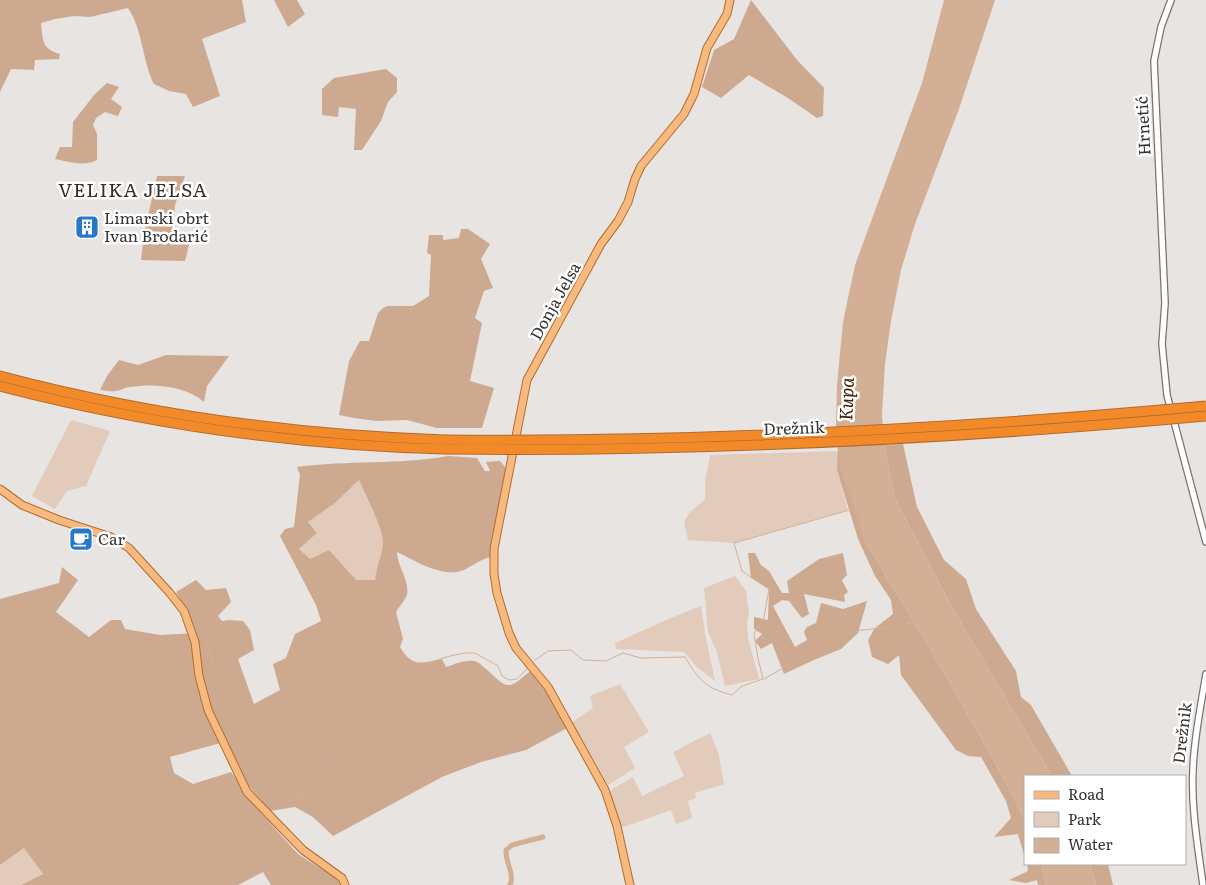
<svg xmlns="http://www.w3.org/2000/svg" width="1206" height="885" viewBox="0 0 1206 885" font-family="Literata,serif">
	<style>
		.green { fill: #e2cbbb }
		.forest { fill: #cda990; fill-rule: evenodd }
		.water { fill: #d3af96 }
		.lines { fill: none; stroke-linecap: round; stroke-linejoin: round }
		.stream { stroke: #d3af96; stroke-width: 1 }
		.canal { stroke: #d3af96; stroke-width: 5 }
		.minor-casing { stroke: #777471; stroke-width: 8 }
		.major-casing { stroke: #b16c2d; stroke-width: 9 }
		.highway-casing { stroke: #b16c2d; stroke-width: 11 }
		.minor { stroke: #fff; stroke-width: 5.5 }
		.major { stroke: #f8b97f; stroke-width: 7 }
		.highway { stroke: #f38a2a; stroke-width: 9 }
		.highway-bridge-casing { stroke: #b16c2d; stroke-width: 11; stroke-linecap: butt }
		.highway-bridge { stroke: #f38a2a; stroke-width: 9 }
		.labels { text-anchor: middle; stroke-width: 5; stroke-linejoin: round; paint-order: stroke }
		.street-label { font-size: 16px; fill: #363433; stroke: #fff }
		.poi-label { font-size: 16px; fill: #363433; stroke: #fff; text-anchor: start }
		.water-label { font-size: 18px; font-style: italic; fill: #442102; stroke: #fff }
		.quarter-label { font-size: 19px; letter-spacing: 1px; fill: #33302d; stroke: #fff }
	</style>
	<rect width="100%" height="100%" fill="#e8e4e1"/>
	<!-- green -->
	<g class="green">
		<path d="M71,420L110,431L86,486L67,491L55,509L32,496Z"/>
		<path d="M838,451L837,470L848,510L734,543L688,540L684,522L690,512L705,499V481L710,455Z"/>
		<path d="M359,480C365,492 383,529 383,542C383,551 376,568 375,580L356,581L329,550L310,559L299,549L317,533L308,522L335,503Z"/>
		<path d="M735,576L746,591L749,614L747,622L748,638L759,679L725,686L717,652L708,632L704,588Z"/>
		<path d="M701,606L705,634L715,681L697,667L684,652L616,649L615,643L671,618Z"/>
		<path d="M620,684L649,732L624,747L635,768L608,785L572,722L593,708L590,696Z"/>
		<path d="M710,733L718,752L724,784L695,793L696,798L688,801L692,818L676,824L671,810L621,828L610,794L612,789L633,777L642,796L684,776L673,752Z"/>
		<path d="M24,848L43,874L21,885H0V865Z"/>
	</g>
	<!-- forest -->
	<g class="forest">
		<path d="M0,0H242L246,22L202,39L220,96L193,107L186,94L169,91L154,84C142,60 143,30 128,8L90,17L74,16L55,19L41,23C43,41 42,49 60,54L59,59L35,60L34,70L11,69L0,92Z"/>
		<path d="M274,0H297L305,14L288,27Z"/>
		<path d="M751,0L797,60L824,88L823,116L817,118L788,98L749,75L721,98L702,87L714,50L734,39Z"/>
		<path d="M386,69L397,78V92L388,102L381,121L362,150H354L356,109L339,107L338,117L322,115V89L334,78Z"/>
		<path d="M107,83L119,87L111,99L122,107L118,116L105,112L96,118L93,125L97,134V160C83,167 70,162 55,159L60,147H72L73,122L94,95Z"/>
		<path d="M157,176H185L175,205L172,232L191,237L185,261L141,260L144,234Z"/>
		<path d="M461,229H468L490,244L481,259L493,288L484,291L475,318L482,323L470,381L494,388L482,428H437L407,420L376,421L354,418L339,415L349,361L360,341H369L378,313L383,308L388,306H413L429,296L431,255L427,253L429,235H443V240L459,238Z"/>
		<path d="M166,355L229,356L207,386L204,402C187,386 152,383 130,387C125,387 120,391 115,391C110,392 105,390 100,390L107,376L119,360L138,365Z"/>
		<path d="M903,444L917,507L944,560L966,579L976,609L1016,671L1021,697L1031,705L1072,776H1052L954,611L895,499L884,445Z"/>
		<path d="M838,445L865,541L931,650L997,766L1025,820V858L1018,834L994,837L1011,818L1006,801L981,757L968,756L956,750L901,675L899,655L888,664L872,657L868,640L875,628L893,614L891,600L875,576L858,539L837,470Z"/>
		<path d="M448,456L477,458L485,471H490L486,462L500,461L508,470L492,557C486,556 470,567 464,570C443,579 414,560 397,552C397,566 410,581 407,595C405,600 399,607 396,612L403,639L400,647C413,668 420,663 442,659L446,667C455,664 468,658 477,662C480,663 483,667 486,669C507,688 507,692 530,671L547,691L567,728L526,750L481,762L442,777L333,836L313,817L295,807L270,811L243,779L224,742L170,757L174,773L193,784L231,772L261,813L298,854L334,877L342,885H271L263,872L238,885H21L43,874L24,848L0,865V599L59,583L62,567L78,580L56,612L89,637L111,620H121L125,629L160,635L196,633L190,615L176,592L196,580L206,590L226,588L231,602L218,616L222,621L229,620L243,621L250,630L254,650L238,659L254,704L280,690L273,664L286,658L295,634L321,621L316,605L280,536L285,529L294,527L300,475L297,467C347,460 399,465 448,456ZM359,480C365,493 383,529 383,542C383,552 376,567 375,580H356L329,550L310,559L299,549L317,533L308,522L335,503Z"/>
		<path d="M748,553H755L761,565L769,571L782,593H789L787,581L819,559L843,553L847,575L842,580L848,592L844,595L845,602L804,594L809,614L802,618L789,601L782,600L773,606L795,647L807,640L804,632L807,627L816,623L821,603L843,609L867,601L858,633L841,649L814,660L784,674L772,643L761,649L755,641L762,634L754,629V617L768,620L769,589L751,578Z"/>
		<path d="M1027,864H1041L1046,885H1038L1037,880L1026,883L1009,880L1028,871Z"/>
		<path d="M1090,864H1108L1113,885H1096Z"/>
	</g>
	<!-- water -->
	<g class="water">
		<path d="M944,0H995L959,109L915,224L901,270L891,321L885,364L882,415L884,445L895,499L954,611L1052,776H1025V820L997,766L931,650L865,541L840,467L836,426L837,385L843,322L855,265L922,83Z"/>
		<path d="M1041,864H1090L1096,885H1046Z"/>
	</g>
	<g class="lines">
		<!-- stream -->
		<g class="stream">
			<path d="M203,629C220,690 237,759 287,801L299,798L355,718L388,685L416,667L450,656L465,653H475L498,666L502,676L509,680L517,679L528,668"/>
			<path d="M535,660L548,651L571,650L583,660L606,661L623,653L641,658L685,657C699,680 705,688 732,695L742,686L763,679L758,658L754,634L764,617L769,589L742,571L734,543L853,509"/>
			<path d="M764,679L802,657L854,631L900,626L915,621"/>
		</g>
		<!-- canal -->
		<path class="canal" d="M510,885C515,874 505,862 506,850L512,845L543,837"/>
		<!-- minor casing -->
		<g class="minor-casing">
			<g id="minor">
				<path d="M1171,0L1161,27L1154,61L1165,303L1162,344L1167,395L1206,542"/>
				<path d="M1203,885C1198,847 1191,808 1193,770C1194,737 1201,706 1206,674"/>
			</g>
		</g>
		<!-- major casing -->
		<g class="major-casing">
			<g id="major">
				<path d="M0,489L22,505L59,520L111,537L129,548L169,592L184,611L195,642L199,676L208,710L247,792L303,850L342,878L345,885"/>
				<path d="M630,885L617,826L605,790L548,687L516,648L509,633L497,593L494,574V549L527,380L601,244L618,221L628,202L635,179L641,166L684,114L694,94L707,48L727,14L730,0"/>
			</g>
		</g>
		<!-- highway casing -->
		<g class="highway-casing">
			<g id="highway">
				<path d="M0,376C147,415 293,435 445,440"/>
				<path d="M0,386C146,424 294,445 445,449"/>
			</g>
		</g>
		<!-- minor -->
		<use href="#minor" class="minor"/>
		<!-- major -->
		<use href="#major" class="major"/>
		<!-- highway -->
		<use href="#highway" class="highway"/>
		<!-- highway-bridge casing -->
		<g class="highway-bridge-casing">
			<g id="highway-bridge">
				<path d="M445,440C699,442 953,429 1206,406"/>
				<path d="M445,449C699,452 953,439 1206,416"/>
			</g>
		</g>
		<!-- highway-bridge -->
		<use href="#highway-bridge" class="highway-bridge"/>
	</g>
	<!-- icons -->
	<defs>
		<g id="building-square" transform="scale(1.25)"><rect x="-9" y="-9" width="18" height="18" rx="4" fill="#2778c7" stroke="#fff"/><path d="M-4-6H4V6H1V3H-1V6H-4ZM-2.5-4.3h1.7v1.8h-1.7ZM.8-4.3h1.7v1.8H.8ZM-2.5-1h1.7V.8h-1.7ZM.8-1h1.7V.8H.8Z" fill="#fff"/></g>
		<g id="cafe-square" transform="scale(1.25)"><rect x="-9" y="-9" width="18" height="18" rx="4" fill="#2778c7" stroke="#fff"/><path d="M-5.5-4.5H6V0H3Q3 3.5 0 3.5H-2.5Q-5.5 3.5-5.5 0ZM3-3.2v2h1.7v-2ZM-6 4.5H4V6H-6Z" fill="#fff"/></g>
	</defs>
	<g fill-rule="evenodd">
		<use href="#building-square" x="87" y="227"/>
		<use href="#cafe-square" x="81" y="539"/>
	</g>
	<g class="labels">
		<!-- street labels -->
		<g class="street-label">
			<text transform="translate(1143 126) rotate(-93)" y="6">Hrnetić</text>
			<text transform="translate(555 301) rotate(-61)" y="6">Donja Jelsa</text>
			<text transform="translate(794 428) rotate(-2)" y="6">Drežnik</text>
			<text transform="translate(1182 733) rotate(-83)" y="6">Drežnik</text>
		</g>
		<!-- poi labels -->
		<g class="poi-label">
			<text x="104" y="224">Limarski obrt<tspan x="104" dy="18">Ivan Brodarić</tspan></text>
			<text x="98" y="545">Car</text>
		</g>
		<!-- water labels -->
		<g class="water-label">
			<text transform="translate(847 399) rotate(-88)" y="6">Kupa</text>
		</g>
		<!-- quarter labels -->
		<g class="quarter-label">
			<text x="133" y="197">VELIKA JELSA</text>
		</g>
	</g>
	<!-- legend -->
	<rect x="1024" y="775" width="162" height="90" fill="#ffffff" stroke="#afaead"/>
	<rect x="1034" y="791" width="25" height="8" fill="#f8b97f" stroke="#afaead"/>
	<text x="1068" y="800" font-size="15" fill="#363433">Road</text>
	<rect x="1034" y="812" width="25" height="15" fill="#e2cbbb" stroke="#afaead"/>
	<text x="1068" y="825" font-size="15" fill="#363433">Park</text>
	<rect x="1034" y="838" width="25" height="15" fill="#d3af96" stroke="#afaead"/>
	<text x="1068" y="850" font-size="15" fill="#363433">Water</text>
</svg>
